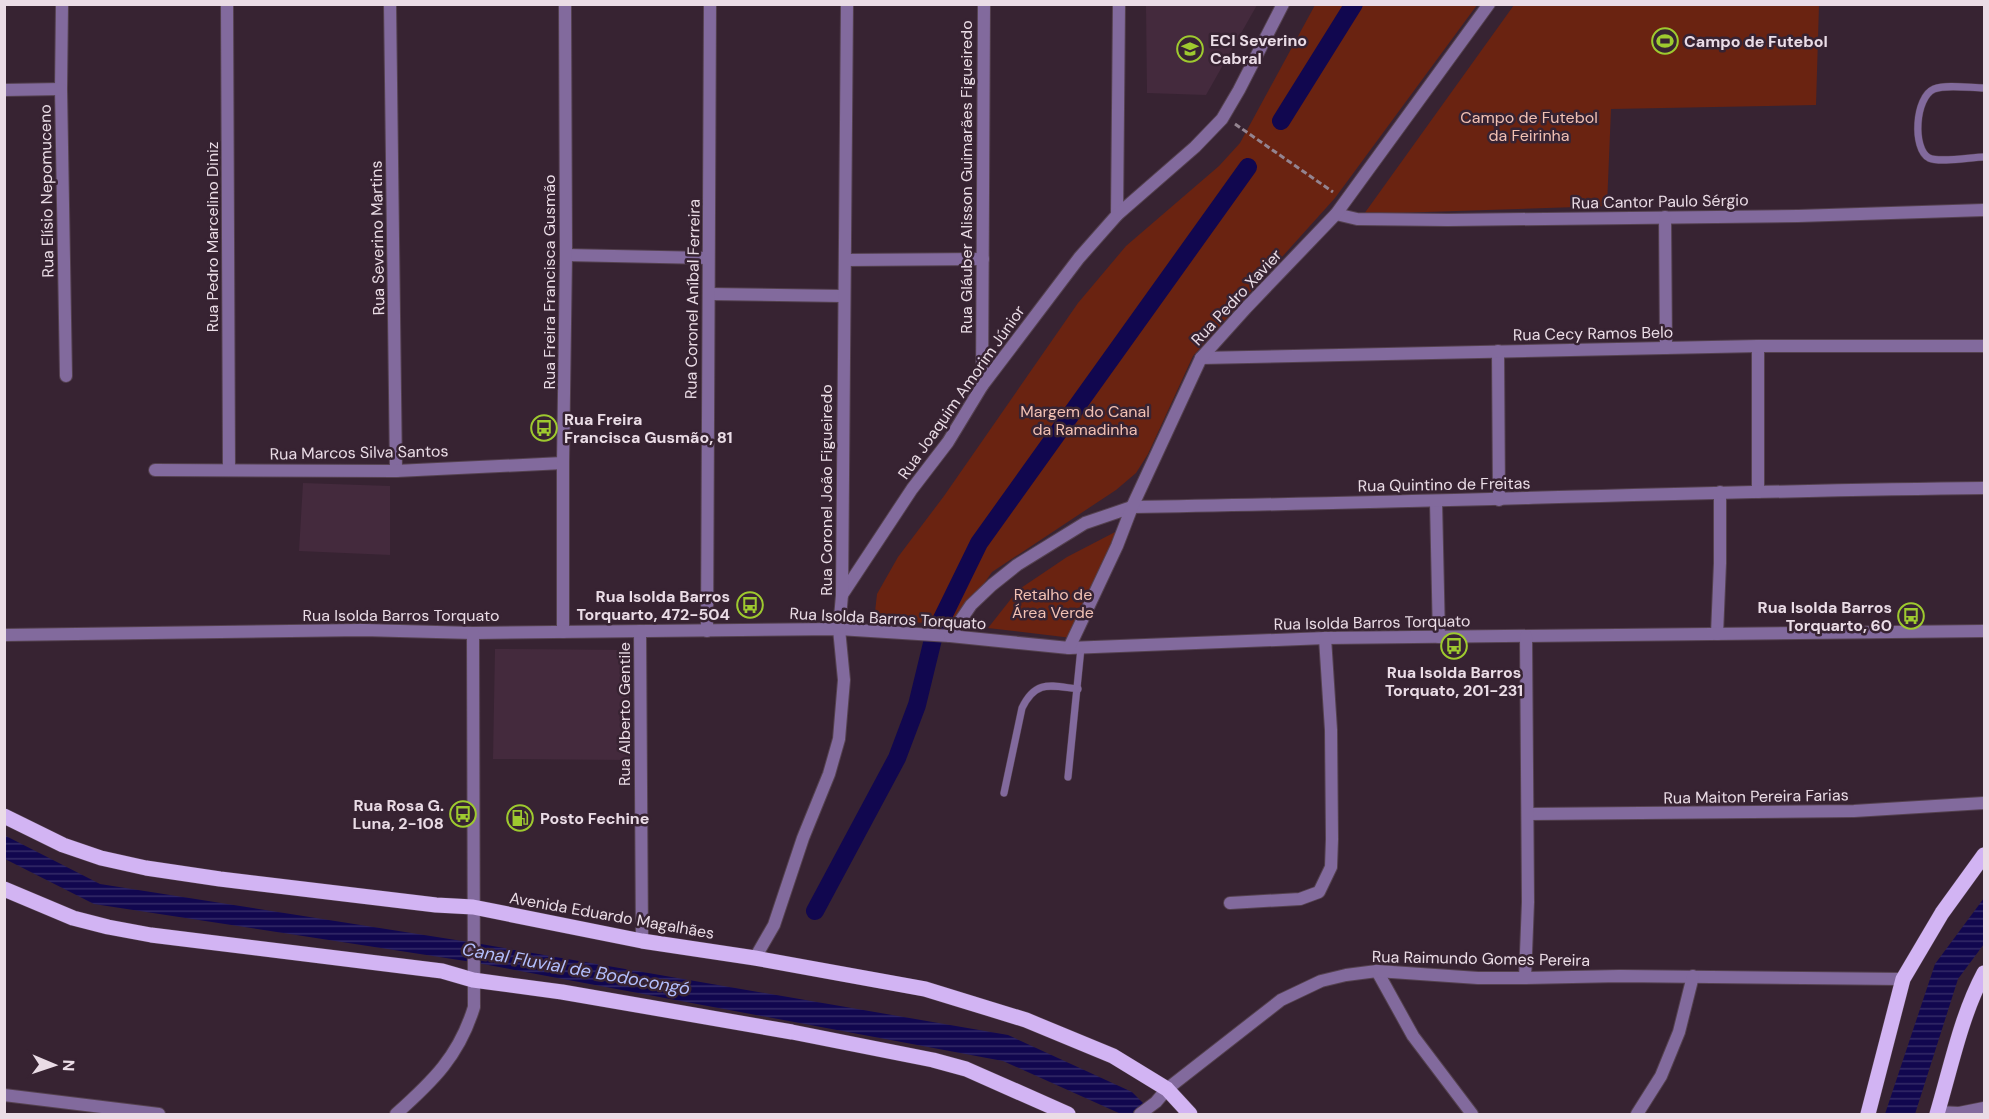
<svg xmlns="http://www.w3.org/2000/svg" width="1989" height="1119" viewBox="0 0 1989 1119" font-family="'DM Sans',sans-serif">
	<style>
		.built { fill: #442a3d }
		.green { fill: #6a2311 }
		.water { fill: url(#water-rules) }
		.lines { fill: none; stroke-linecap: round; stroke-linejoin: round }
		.canal { stroke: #11074f; stroke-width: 18 }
		.service-casing { stroke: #54414f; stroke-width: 8 }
		.minor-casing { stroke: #54414f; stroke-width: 14 }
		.primary-casing { stroke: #54414f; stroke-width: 16 }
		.path { stroke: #948490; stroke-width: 3; stroke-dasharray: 6 3; stroke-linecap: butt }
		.service { stroke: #826a9d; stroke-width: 7 }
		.minor { stroke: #826a9d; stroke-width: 12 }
		.primary { stroke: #d2b4f3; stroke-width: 15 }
		.labels { text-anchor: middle; stroke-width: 5; stroke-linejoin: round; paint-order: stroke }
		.poi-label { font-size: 16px; font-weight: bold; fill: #eadce6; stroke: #372332; text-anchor: start }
		.park-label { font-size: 16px; fill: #f1c0b3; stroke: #372332 }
		.street-label { font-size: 16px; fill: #eadce6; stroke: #372332 }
		.water-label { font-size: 18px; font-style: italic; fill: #b3bffe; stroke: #372332 }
	</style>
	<defs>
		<pattern id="water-rules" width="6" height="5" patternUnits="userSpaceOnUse" patternTransform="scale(1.5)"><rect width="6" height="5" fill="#11074f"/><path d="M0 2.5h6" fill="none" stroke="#342b68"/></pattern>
	</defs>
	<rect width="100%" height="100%" fill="#372332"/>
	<!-- built -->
	<g class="built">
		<path d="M1146,5V4L1257,5L1206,95L1147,93Z"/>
		<path d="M303,483L390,486V555L299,551Z"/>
		<path d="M495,649L628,650L630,760L493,759Z"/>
	</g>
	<!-- green -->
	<g class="green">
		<path d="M1315,5H1477L1335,198L1193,356L1148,454L1136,473L1116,490L992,572L956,624L874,621L877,594L898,557L944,496L1078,303L1126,246L1219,166L1240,143Z"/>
		<path d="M1514,5H1819L1816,105L1611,109L1607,206L1364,214Z"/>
		<path d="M1119,530L1072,638L988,628L1018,590L1067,557Z"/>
	</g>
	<!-- water -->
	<g class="water">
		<path d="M4,835L100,884L475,943L1008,1035L1132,1092L1154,1114H1121L1003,1061L472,962L94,904L5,859Z"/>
		<path d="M1984,898V944L1958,979L1915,1114H1885L1935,964Z"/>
	</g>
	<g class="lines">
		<!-- canal -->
		<g class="canal">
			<path d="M1281,121L1354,4"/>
			<path d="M815,911L897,758L917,705L934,635L979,543L1248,167"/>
		</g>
		<!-- service casing -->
		<g class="service-casing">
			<g id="service">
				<path d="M1984,88C1971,88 1946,84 1934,89C1915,97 1912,149 1929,158C1940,163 1972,157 1984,157"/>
				<path d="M1068,777L1081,648"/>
				<path d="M1004,793L1022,708C1036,679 1051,686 1078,689"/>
			</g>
		</g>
		<!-- minor casing -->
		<g class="minor-casing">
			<g id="minor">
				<path d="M62,4L61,89L66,376"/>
				<path d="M227,4L229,470"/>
				<path d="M390,4L396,471"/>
				<path d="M4,90L61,89"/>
				<path d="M1336,214L1357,219L1448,220L1798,216L1984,210"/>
				<path d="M1117,215L1119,4"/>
				<path d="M1665,217L1666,348"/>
				<path d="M566,255L707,258"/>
				<path d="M845,260L983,259"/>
				<path d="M709,294L843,296"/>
				<path d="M1758,346V492"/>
				<path d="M1498,351L1499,500"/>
				<path d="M1201,358L1758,346H1984"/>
				<path d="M982,386L984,4"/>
				<path d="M155,470L396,471L563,463"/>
				<path d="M1436,502L1439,637"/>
				<path d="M842,595L912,489L948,442L982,386L1079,258L1117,215L1195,147L1222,119L1239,90L1283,4"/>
				<path d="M640,631L642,941"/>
				<path d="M707,631L710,4"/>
				<path d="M563,632V463L566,255L565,4"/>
				<path d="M1717,634L1720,563V492"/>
				<path d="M4,635L363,630L473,633L839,629L950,636L1069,648L1325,638L1984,631"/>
				<path d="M950,636L971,605L992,585L1017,565L1085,523L1132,507C1416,503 1700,491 1984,488"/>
				<path d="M1069,648L1117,546L1132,507L1201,358L1246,308L1336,214L1489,4"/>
				<path d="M1528,814L1854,811L1984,803"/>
				<path d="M1230,903L1300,899L1319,892L1331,867L1332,839L1331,730L1325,638"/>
				<path d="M755,958L774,925L803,838L829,774L839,739L844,680L839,629L842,595L847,4"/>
				<path d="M1377,971L1413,1036L1472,1114"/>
				<path d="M1525,978L1528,902L1526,636"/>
				<path d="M4,1095L159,1114"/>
				<path d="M1938,1112L1959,1113L1984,1108"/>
				<path d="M396,1114C433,1081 459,1056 474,1007L473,633"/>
				<path d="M1140,1114L1156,1102L1167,1089L1281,1000L1321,981L1346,975L1377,971L1478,978H1525L1620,976L1903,979"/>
				<path d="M1637,1114L1661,1076L1679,1032L1693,976"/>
			</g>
		</g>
		<!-- primary casing -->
		<g class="primary-casing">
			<g id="primary">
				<path d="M4,816L63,845L101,858L146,868L220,879L436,905L473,907L642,941L755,958L925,989L1026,1020L1113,1056L1167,1089L1190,1114"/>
				<path d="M4,889L73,918L108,927L151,935L442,971L473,980L562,992L792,1032L933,1060L966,1069L1068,1114"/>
				<path d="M1868,1114L1903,979L1942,913L1984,855"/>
				<path d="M1937,1114C1951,1067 1961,1016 1984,973"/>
			</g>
		</g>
		<!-- path -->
		<path class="path" d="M1235,124L1333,192"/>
		<!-- service -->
		<use href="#service" class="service"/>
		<!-- minor -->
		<use href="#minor" class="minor"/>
		<!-- primary -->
		<use href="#primary" class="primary"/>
	</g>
	<!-- icons -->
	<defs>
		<g id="stadium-ring" transform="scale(1.35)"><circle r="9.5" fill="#372332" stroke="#9eca2f" stroke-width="1.5"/><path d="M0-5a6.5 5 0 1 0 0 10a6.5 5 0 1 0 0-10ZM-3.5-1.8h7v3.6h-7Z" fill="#9eca2f"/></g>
		<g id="school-ring" transform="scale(1.35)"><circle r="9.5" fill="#372332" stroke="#9eca2f" stroke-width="1.5"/><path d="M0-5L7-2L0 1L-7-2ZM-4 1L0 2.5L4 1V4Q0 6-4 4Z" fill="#9eca2f"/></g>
		<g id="bus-ring" transform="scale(1.35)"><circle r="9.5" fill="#372332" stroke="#9eca2f" stroke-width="1.5"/><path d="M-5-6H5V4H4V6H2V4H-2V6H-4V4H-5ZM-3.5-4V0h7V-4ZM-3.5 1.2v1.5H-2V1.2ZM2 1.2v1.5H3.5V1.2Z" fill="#9eca2f"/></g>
		<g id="fuel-ring" transform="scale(1.35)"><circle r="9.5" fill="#372332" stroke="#9eca2f" stroke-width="1.5"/><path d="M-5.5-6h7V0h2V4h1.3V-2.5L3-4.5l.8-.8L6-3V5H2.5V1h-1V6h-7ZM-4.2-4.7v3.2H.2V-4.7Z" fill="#9eca2f"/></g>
	</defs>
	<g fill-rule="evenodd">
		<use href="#stadium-ring" x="1665" y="41"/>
		<use href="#school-ring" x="1190" y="49"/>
		<use href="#bus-ring" x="544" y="428"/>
		<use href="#bus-ring" x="750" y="605"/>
		<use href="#bus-ring" x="1911" y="616"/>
		<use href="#bus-ring" x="1454" y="646"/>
		<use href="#bus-ring" x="463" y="814"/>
		<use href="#fuel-ring" x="520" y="818"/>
	</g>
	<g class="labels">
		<!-- poi labels -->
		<g class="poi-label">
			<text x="1210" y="46">ECI Severino<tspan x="1210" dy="18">Cabral</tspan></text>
			<text x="1684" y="47">Campo de Futebol</text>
			<text x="564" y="425">Rua Freira<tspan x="564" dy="18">Francisca Gusmão, 81</tspan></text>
			<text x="730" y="602" text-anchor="end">Rua Isolda Barros<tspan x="730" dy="18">Torquarto, 472-504</tspan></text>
			<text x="1892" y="613" text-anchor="end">Rua Isolda Barros<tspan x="1892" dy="18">Torquarto, 60</tspan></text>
			<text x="1454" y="678" text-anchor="middle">Rua Isolda Barros<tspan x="1454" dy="18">Torquato, 201-231</tspan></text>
			<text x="444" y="811" text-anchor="end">Rua Rosa G.<tspan x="444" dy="18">Luna, 2-108</tspan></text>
			<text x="540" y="824">Posto Fechine</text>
		</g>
		<!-- park labels -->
		<g class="park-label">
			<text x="1529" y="123">Campo de Futebol<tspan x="1529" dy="18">da Feirinha</tspan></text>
			<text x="1085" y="417">Margem do Canal<tspan x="1085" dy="18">da Ramadinha</tspan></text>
			<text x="1053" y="600">Retalho de<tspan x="1053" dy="18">Área Verde</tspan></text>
		</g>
		<!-- street labels -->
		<g class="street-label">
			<text transform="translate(966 177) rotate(-90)" y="6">Rua Gláuber Alisson Guimarães Figueiredo</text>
			<text transform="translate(46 191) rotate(-91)" y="6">Rua Elísio Nepomuceno</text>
			<text transform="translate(1660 201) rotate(-1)" y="6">Rua Cantor Paulo Sérgio</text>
			<text transform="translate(212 237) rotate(-90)" y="6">Rua Pedro Marcelino Diniz</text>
			<text transform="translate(377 238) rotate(-91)" y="6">Rua Severino Martins</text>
			<text transform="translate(549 282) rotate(-90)" y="6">Rua Freira Francisca Gusmão</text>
			<text transform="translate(1236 297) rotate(-47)" y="6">Rua Pedro Xavier</text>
			<text transform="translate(692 299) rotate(-89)" y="6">Rua Coronel Aníbal Ferreira</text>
			<text transform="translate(1593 333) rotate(-1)" y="6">Rua Cecy Ramos Belo</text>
			<text transform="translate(961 392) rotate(-55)" y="6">Rua Joaquim Amorim Júnior</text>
			<text transform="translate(359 452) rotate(-1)" y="6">Rua Marcos Silva Santos</text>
			<text transform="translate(1444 484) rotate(-1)" y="6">Rua Quintino de Freitas</text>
			<text transform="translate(826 490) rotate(-90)" y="6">Rua Coronel João Figueiredo</text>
			<text x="401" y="621">Rua Isolda Barros Torquato</text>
			<text transform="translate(888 618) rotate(3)" y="6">Rua Isolda Barros Torquato</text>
			<text transform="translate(1372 622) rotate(-1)" y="6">Rua Isolda Barros Torquato</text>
			<text transform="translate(624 714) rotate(-90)" y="6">Rua Alberto Gentile</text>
			<text transform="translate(1756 796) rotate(-1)" y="6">Rua Maiton Pereira Farias</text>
			<text transform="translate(612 915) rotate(10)" y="6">Avenida Eduardo Magalhães</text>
			<text transform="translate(1481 958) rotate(1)" y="6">Rua Raimundo Gomes Pereira</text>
		</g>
		<!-- water labels -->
		<g class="water-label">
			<text transform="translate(576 969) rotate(10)" y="6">Canal Fluvial de Bodocongó</text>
		</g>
	</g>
	<!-- border -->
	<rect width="1989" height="1119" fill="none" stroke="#eadce6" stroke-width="12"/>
	<!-- north arrow -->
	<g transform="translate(54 1065) rotate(92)" stroke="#372332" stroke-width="4.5" paint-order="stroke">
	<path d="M0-4.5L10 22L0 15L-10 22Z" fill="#eadce6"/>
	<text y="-9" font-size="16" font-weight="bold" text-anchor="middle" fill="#eadce6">N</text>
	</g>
</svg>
